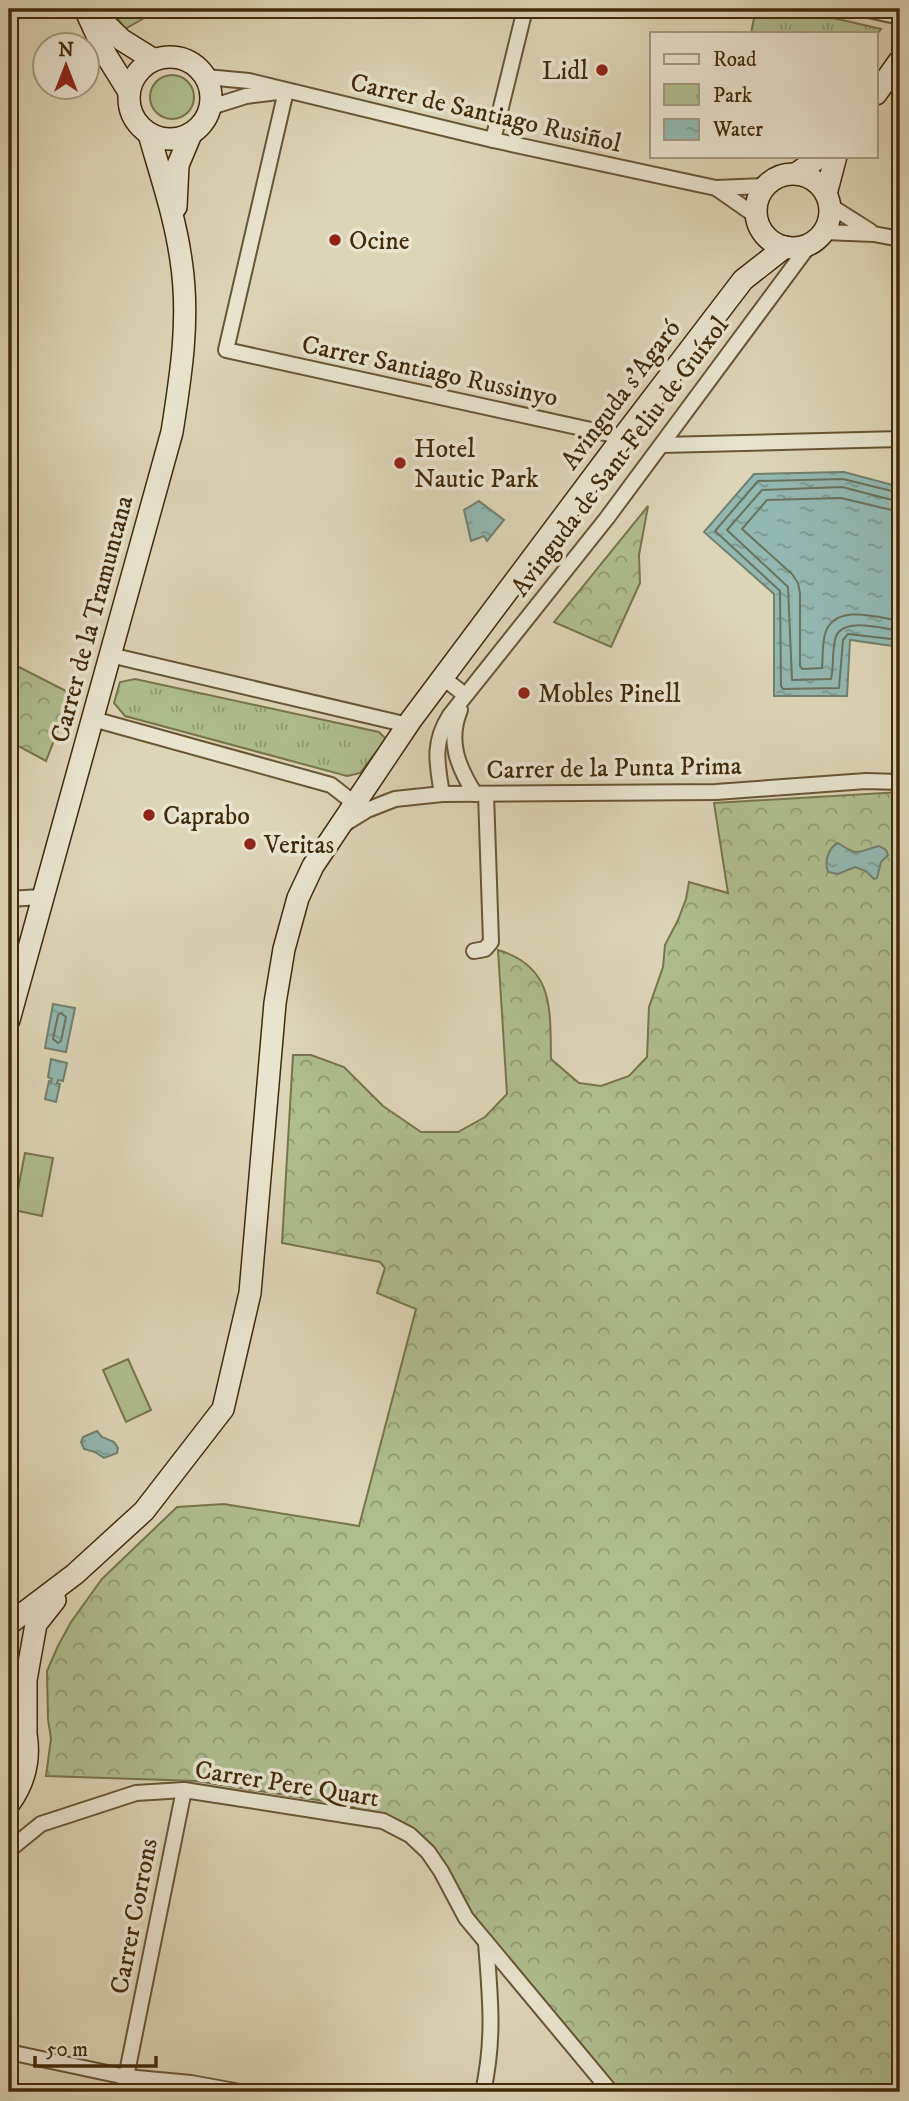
<svg xmlns="http://www.w3.org/2000/svg" width="909" height="2101" viewBox="0 0 909 2101" font-family="'IM FELL DW Pica',serif">
	<style>
		.grass { fill: #afbd8f; stroke: #78744c; stroke-width: 2 }
		.forest { fill: url(#forest-crowns); stroke: #78744c; stroke-width: 2 }
		.park { fill: url(#park-tufts); stroke: #78744c; stroke-width: 2 }
		.water { fill: url(#water-ripples); stroke: #72806f; stroke-width: 2 }
		.lines { fill: none; stroke-linecap: round; stroke-linejoin: round }
		.shore { stroke: #6a725e; stroke-width: 2 }
		.minor-casing { stroke: #685635; stroke-width: 18 }
		.secondary-casing { stroke: #412b0a; stroke-width: 24 }
		.minor { stroke: #e9e4d0; stroke-width: 14 }
		.secondary { stroke: #e9e4d0; stroke-width: 21 }
		.poi-dot { fill: #8f2418; stroke: #e9e4d0; stroke-width: 2.5 }
		.labels { text-anchor: middle; stroke-width: 7; stroke-linejoin: round; paint-order: stroke }
		.poi-label { font-size: 26px; fill: #412b0a; stroke: #e9e4d0; text-anchor: start }
		.street-label { font-size: 26px; fill: #412b0a; stroke: #e9e4d0 }
	</style>
	<defs>
		<pattern id="forest-crowns" width="20" height="18" patternUnits="userSpaceOnUse" patternTransform="scale(1.75)"><rect width="20" height="18" fill="#afbd8f"/><path d="M2 6a3 3 0 1 1 6 0M12 15a3 3 0 1 1 6 0" fill="none" stroke="#909a73"/></pattern>
		<pattern id="park-tufts" width="24" height="20" patternUnits="userSpaceOnUse" patternTransform="scale(1.75)"><rect width="24" height="20" fill="#afbd8f"/><path d="M3 7l-1-3M5 7V3M7 7l1-3M15 17l-1-3M17 17v-4M19 17l1-3" fill="none" stroke="#909a73"/></pattern>
		<pattern id="water-ripples" width="26" height="14" patternUnits="userSpaceOnUse" patternTransform="scale(1.75)"><rect width="26" height="14" fill="#93b8b2"/><path d="M2 4q2-2 4 0t4 0M15 11q2-2 4 0t4 0" fill="none" stroke="#7a968f"/></pattern>
	</defs>
	<rect width="100%" height="100%" fill="#ddd5b7"/>
	<filter id="stains"><feTurbulence type="fractalNoise" baseFrequency=".00286" numOctaves="4"/><feColorMatrix values="0 0 0 0 .2 0 0 0 0 .09 0 0 0 0 .02 0 0 0 .5 -.17"/></filter>
	<radialGradient id="worn" r=".72"><stop offset=".6" stop-color="#630" stop-opacity="0"/><stop offset="1" stop-color="#630" stop-opacity=".3"/></radialGradient>
	<!-- grass -->
	<g class="grass">
		<circle cx="172" cy="97" r="22"/>
		<path d="M25,1153L53,1158L42,1216L14,1210Z"/>
		<path d="M128,1359L151,1410L126,1422L103,1370Z"/>
	</g>
	<!-- forest -->
	<g class="forest">
		<path d="M648,506L639,555L640,583L611,647L554,622Z"/>
		<path d="M9,662L72,694L46,761L9,741Z"/>
		<path d="M900,792V2092H611L487,1942L419,1839L349,1805L196,1781L46,1776L51,1739L48,1719L47,1671L58,1646L71,1622L102,1579L177,1507L224,1504L359,1526L416,1309L377,1293L385,1268L380,1262L282,1243L293,1055H311L344,1067L383,1106L421,1132H458L485,1117L507,1094L498,950C555,967 550,1011 551,1059L579,1083L601,1086L629,1076L647,1057L649,1007L663,967L665,945L678,920L686,899L689,882L728,893L714,803Z"/>
	</g>
	<!-- park -->
	<g class="park">
		<path d="M111,9H150L153,13L125,29Z"/>
		<path d="M756,9H794L881,29L876,36V33H751Z"/>
		<path d="M135,679L379,732L386,739L360,773L347,776L125,716L114,703L120,682Z"/>
	</g>
	<!-- water -->
	<g class="water">
		<path d="M844,472L900,487V647L850,640L847,696H774V594L704,532L754,474Z"/>
		<path d="M479,501L504,520L487,541L484,536L471,541L464,510Z"/>
		<path d="M838,843C859,857 856,852 879,846L886,850L888,855L881,862L877,878L874,879L866,871L855,867L838,874L828,872C824,862 828,848 838,843Z"/>
		<path d="M53,1004L75,1008L66,1052L45,1048Z"/>
		<path d="M51,1059L67,1063L63,1081L58,1080L57,1083L60,1084L56,1102L45,1099L49,1081L51,1082L52,1079L48,1077Z"/>
		<path d="M97,1431L102,1437L114,1442L118,1448L117,1453L104,1458L95,1452L84,1449L81,1442L83,1437Z"/>
	</g>
	<g class="lines">
		<!-- shore -->
		<g class="shore">
			<path d="M900,493L843,479L758,481L715,531L780,591L781,686L783,689L839,688L843,640L848,634L900,640"/>
			<path d="M900,502L842,487L762,490L727,530L788,587L792,680L831,679C834,666 832,652 835,640C839,615 883,629 900,631"/>
			<path d="M900,512L841,498L767,500L742,529L792,574L798,583L800,593V666L802,669L822,668C823,657 822,645 825,634C834,603 877,617 900,621"/>
			<path d="M61,1013L66,1017L61,1041L58,1043L53,1039L58,1015Z"/>
		</g>
		<!-- minor casing -->
		<g class="minor-casing">
			<g id="minor">
				<path d="M864,9L900,17"/>
				<path d="M206,77L249,81L493,140L716,188L765,186"/>
				<path d="M286,91L226,350L623,437"/>
				<path d="M211,107L246,96L278,92"/>
				<path d="M493,140L525,9"/>
				<path d="M716,188L756,216"/>
				<path d="M829,205L870,231"/>
				<path d="M824,232L874,234L900,239"/>
				<path d="M662,445L900,439"/>
				<path d="M110,655L408,725"/>
				<path d="M442,677L465,695"/>
				<path d="M460,710C447,741 458,767 475,794"/>
				<path d="M93,719L331,785L354,803"/>
				<path d="M442,794C437,763 432,743 450,715L607,518L810,244"/>
				<path d="M346,823L367,810L395,799L442,794L716,792L866,781L900,782"/>
				<path d="M9,899L41,897"/>
				<path d="M474,951L485,949L491,942L486,794"/>
				<path d="M9,1850L41,1824L136,1793L184,1790L383,1821L410,1835L428,1852L441,1871L466,1918L611,2092"/>
				<path d="M9,2052L126,2077L191,2083L240,2092"/>
				<path d="M123,2092L184,1790"/>
				<path d="M483,2092C495,2037 490,1997 486,1942"/>
			</g>
		</g>
		<!-- secondary casing -->
		<g class="secondary-casing">
			<g id="secondary">
				<path d="M85,9L106,55L129,92"/>
				<path d="M90,9L122,40L154,60"/>
				<circle cx="170" cy="98" r="41"/>
				<path d="M876,94L900,60"/>
				<circle cx="793" cy="211" r="37"/>
				<path d="M796,174L821,156"/>
				<path d="M826,194L836,156"/>
				<path d="M176,207L178,165L191,134"/>
				<path d="M9,1020L172,432C181,375 190,318 181,260C175,217 161,176 149,134"/>
				<path d="M9,1624L75,1574L144,1511L223,1409L250,1293L275,1003L284,949L298,898L313,866L411,720L623,437L743,280L785,247"/>
				<path d="M9,1695C33,1729 34,1770 9,1804"/>
				<path d="M26,1731V1680L36,1624L55,1600"/>
			</g>
		</g>
		<!-- minor -->
		<use href="#minor" class="minor"/>
		<!-- secondary -->
		<use href="#secondary" class="secondary"/>
	</g>
	<!-- markers -->
	<g class="poi-dot">
		<circle cx="602" cy="70" r="7"/>
		<circle cx="335" cy="240" r="7"/>
		<circle cx="400" cy="463" r="7"/>
		<circle cx="524" cy="693" r="7"/>
		<circle cx="149" cy="815" r="7"/>
		<circle cx="250" cy="844" r="7"/>
	</g>
	<g class="labels">
		<!-- poi labels -->
		<g class="poi-label">
			<text x="588" y="79" text-anchor="end">Lidl</text>
			<text x="349" y="249">Ocine</text>
			<text x="414" y="457">Hotel<tspan x="414" dy="30">Nautic Park</tspan></text>
			<text x="538" y="702">Mobles Pinell</text>
			<text x="163" y="824">Caprabo</text>
			<text x="264" y="853">Veritas</text>
		</g>
		<!-- street labels -->
		<g class="street-label">
			<text transform="translate(486 112) rotate(13)" y="9">Carrer de Santiago Rusiñol</text>
			<text transform="translate(430 370) rotate(12)" y="9">Carrer Santiago Russinyo</text>
			<text transform="translate(620 394) rotate(-53)" y="9">Avinguda s'Agaró</text>
			<text transform="translate(619 456) rotate(-53)" y="9">Avinguda de Sant Feliu de Guíxol</text>
			<text transform="translate(91 619) rotate(-75)" y="9">Carrer de la Tramuntana</text>
			<text transform="translate(614 767) rotate(-1)" y="9">Carrer de la Punta Prima</text>
			<text transform="translate(287 1783) rotate(9)" y="9">Carrer Pere Quart</text>
			<text transform="translate(133 1916) rotate(-79)" y="9">Carrer Corrons</text>
		</g>
	</g>
	<!-- margin -->
	<rect width="909" height="2101" fill="none" stroke="#ddd5b7" stroke-width="35"/>
	<rect x="10" y="10" width="888" height="2080" fill="none" stroke="#412b0a" stroke-width="3.5"/>
	<rect x="18" y="18" width="874" height="2066" fill="none" stroke="#412b0a" stroke-width="2"/>
	<!-- legend -->
	<rect x="650" y="32" width="228" height="126" fill="#e9e4d0" stroke="#a69a81" stroke-width="2"/>
	<rect x="664" y="54" width="35" height="10" fill="#e9e4d0" stroke="#a69a81" stroke-width="2"/>
	<text x="713" y="66" font-size="21" fill="#412b0a">Road</text>
	<rect x="664" y="84" width="35" height="21" fill="url(#park-tufts)" stroke="#a69a81" stroke-width="2"/>
	<text x="713" y="102" font-size="21" fill="#412b0a">Park</text>
	<rect x="664" y="119" width="35" height="21" fill="url(#water-ripples)" stroke="#a69a81" stroke-width="2"/>
	<text x="713" y="136" font-size="21" fill="#412b0a">Water</text>
	<!-- north arrow -->
	<g transform="translate(66 66)"><circle r="33" fill="#e9e4d0" stroke="#a69a81" stroke-width="2"/>
	<path d="M0-5L12 26L0 18L-12 26Z" fill="#8f2418"/>
	<text y="-10" font-size="19" font-weight="bold" text-anchor="middle" fill="#412b0a">N</text>
	</g>
	<!-- scale -->
	<path d="M35 2056v10h121v-10" fill="none" stroke="#412b0a" stroke-width="3.5"/>
	<text x="46" y="2056" font-size="21" fill="#412b0a" stroke="#e9e4d0" stroke-width="5" paint-order="stroke">50 m</text>
	<rect width="100%" height="100%" filter="url(#stains)"/>
	<rect width="100%" height="100%" fill="url(#worn)"/>
</svg>
